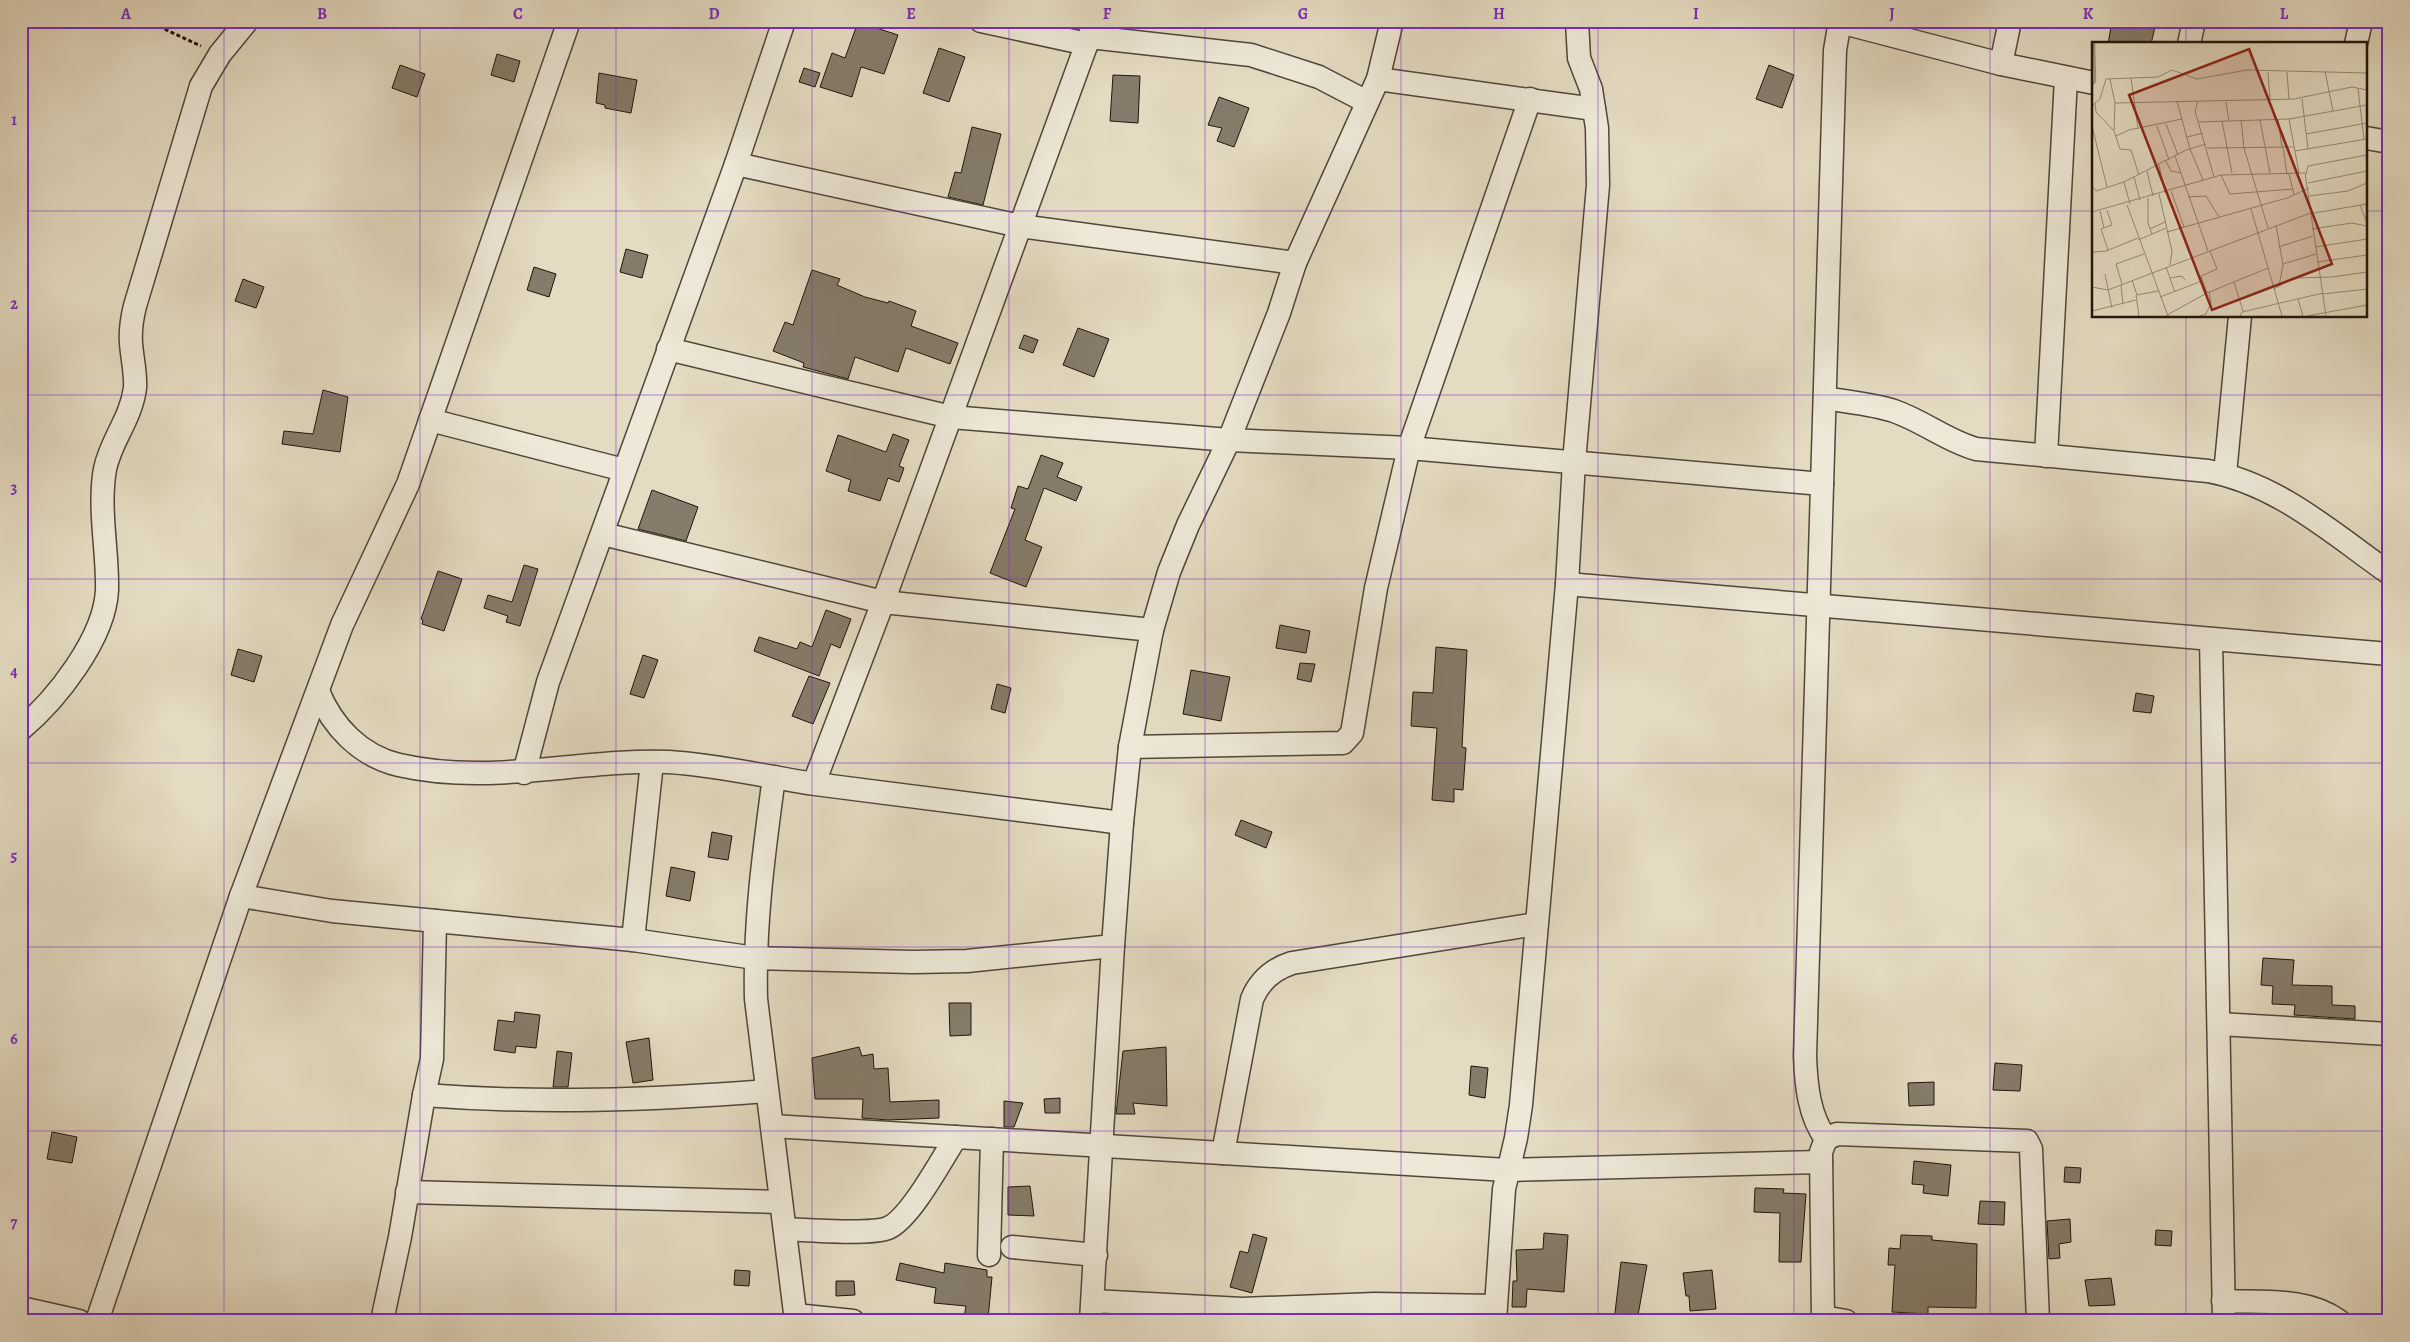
<svg xmlns="http://www.w3.org/2000/svg" width="2410" height="1342" viewBox="0 0 2410 1342" font-family="Alegreya,serif">
	<style>
		.building { fill: #857c6b; stroke: #1e150c }
		.lines { fill: none; stroke-linecap: round; stroke-linejoin: round }
		.minor-casing { stroke: #50463a; stroke-width: 25 }
		.path { stroke: #1e150c; stroke-width: 3; stroke-dasharray: 4 2.5; stroke-linecap: butt }
		.minor { stroke: #ede8d7; stroke-width: 22 }
		.grid { fill: none; stroke: #7b2cbf; stroke-width: 1; stroke-opacity: 0.55 }
		.inset-river { fill: none; stroke: #a19884; stroke-width: 2.5 }
		.inset-road { fill: none; stroke: #958c79; stroke-width: 1 }
		.view { fill: #8f2418; fill-opacity: 0.15; stroke: #8f2418; stroke-width: 2.5 }
		.inset-edge { fill: none; stroke: #1e150c; stroke-width: 2.5 }
		.neatline { fill: none; stroke: #7b2cbf; stroke-width: 2 }
		.grid-label { font-size: 16px; text-anchor: middle; font-weight: bold; fill: #7b2cbf }
	</style>
	<rect width="100%" height="100%" fill="#e4dbc2"/>
	<filter id="stains"><feTurbulence type="fractalNoise" baseFrequency=".004" numOctaves="4"/><feColorMatrix values="0 0 0 0 .2 0 0 0 0 .09 0 0 0 0 .02 0 0 0 .5 -.17"/></filter>
	<radialGradient id="worn" r=".72"><stop offset=".6" stop-color="#630" stop-opacity="0"/><stop offset="1" stop-color="#630" stop-opacity=".3"/></radialGradient>
	<!-- building -->
	<g class="building">
		<path d="M2112,21L2155,27L2151,44H2108Z"/>
		<path d="M858,22L898,35L884,74L861,67L852,97L820,87L832,53L845,58Z"/>
		<path d="M939,48L965,57L949,102L923,93Z"/>
		<path d="M497,54L520,61L514,82L491,75Z"/>
		<path d="M400,65L425,74L417,97L392,88Z"/>
		<path d="M1769,65L1794,75L1782,108L1756,99Z"/>
		<path d="M804,68L820,73L815,87L799,82Z"/>
		<path d="M599,73L637,80L631,113L605,108V105L596,103Z"/>
		<path d="M1113,75L1140,76L1138,123L1110,121Z"/>
		<path d="M1219,97L1249,108L1234,147L1217,141L1222,128L1208,125Z"/>
		<path d="M972,127L1001,134L983,205L948,197L955,172L961,173Z"/>
		<path d="M626,249L648,255L642,278L620,272Z"/>
		<path d="M534,267L556,274L549,297L527,290Z"/>
		<path d="M812,270L840,279L837,285L865,297L888,303L889,301L916,311L911,326L958,343L950,364L906,348L898,372L855,357L848,379L803,367L804,363L773,351L785,322L793,325Z"/>
		<path d="M243,279L264,287L256,308L235,301Z"/>
		<path d="M1078,328L1109,339L1094,377L1063,365Z"/>
		<path d="M1024,335L1038,340L1033,353L1019,348Z"/>
		<path d="M323,390L348,397L340,452L282,444L284,431L313,434Z"/>
		<path d="M893,434L909,440L899,466L904,468L899,482L888,478L880,501L848,491L851,480L826,471L838,435L886,452Z"/>
		<path d="M1041,455L1063,463L1057,477L1082,487L1076,501L1044,488L1025,540L1042,547L1026,587L990,573L1015,509L1011,508L1018,486L1028,489Z"/>
		<path d="M652,490L698,507L686,541L638,529Z"/>
		<path d="M524,565L538,569L520,626L506,622L508,616L484,608L488,595L512,602Z"/>
		<path d="M438,571L462,579L444,631L422,624L423,620L421,619Z"/>
		<path d="M826,610L851,619L840,648L831,644L819,676L754,651L759,637L797,649L800,642L812,647Z"/>
		<path d="M1280,625L1310,631L1306,653L1276,648Z"/>
		<path d="M1436,647L1467,650L1462,747L1466,748L1463,790L1454,789V802L1432,800L1437,728L1411,726L1413,692L1433,693Z"/>
		<path d="M238,649L262,656L254,682L231,675Z"/>
		<path d="M643,655L658,660L644,698L630,694Z"/>
		<path d="M1300,663L1315,664L1311,682L1297,679Z"/>
		<path d="M1191,670L1230,677L1221,721L1183,714Z"/>
		<path d="M809,676L830,683L813,724L792,716Z"/>
		<path d="M997,684L1011,688L1005,713L991,709Z"/>
		<path d="M2136,693L2154,696L2151,713L2133,711Z"/>
		<path d="M1241,820L1272,832L1266,848L1235,835Z"/>
		<path d="M712,832L732,836L728,860L708,857Z"/>
		<path d="M671,867L695,872L690,901L666,896Z"/>
		<path d="M2263,958L2294,960L2292,985L2332,986V1005L2355,1006V1019L2294,1015L2295,1005L2272,1004L2273,986L2261,985Z"/>
		<path d="M949,1003H971V1035L950,1036Z"/>
		<path d="M515,1012L540,1015L536,1048L516,1046L515,1053L494,1050L498,1020L514,1022Z"/>
		<path d="M649,1038L653,1080L633,1083L626,1042Z"/>
		<path d="M859,1047L862,1056L873,1054L874,1069L888,1068L890,1102L939,1100V1118L888,1120L862,1118L863,1099H815L812,1058Z"/>
		<path d="M1166,1047L1167,1106L1133,1103L1135,1114H1116L1123,1051Z"/>
		<path d="M557,1051L572,1053L568,1087H553Z"/>
		<path d="M1995,1063L2022,1065L2020,1091L1993,1090Z"/>
		<path d="M1471,1066L1488,1068L1485,1098L1469,1095Z"/>
		<path d="M1934,1082V1105L1909,1106L1908,1083Z"/>
		<path d="M1060,1098V1113H1045L1044,1099Z"/>
		<path d="M1004,1101L1023,1103L1014,1127H1004Z"/>
		<path d="M52,1132L77,1137L72,1163L47,1159Z"/>
		<path d="M1914,1161L1951,1165L1948,1196L1923,1193L1924,1185L1912,1184Z"/>
		<path d="M2065,1167L2081,1168L2080,1183L2064,1182Z"/>
		<path d="M1030,1186L1034,1216L1008,1215V1187Z"/>
		<path d="M1755,1188L1784,1189L1783,1193L1806,1194L1801,1262H1779L1780,1213L1754,1212Z"/>
		<path d="M1980,1201L2005,1202L2004,1225L1978,1224Z"/>
		<path d="M2070,1219L2071,1242L2059,1244L2060,1258L2049,1259L2047,1221Z"/>
		<path d="M2156,1230L2172,1231L2171,1246L2155,1245Z"/>
		<path d="M1544,1233L1568,1235L1564,1292L1527,1289L1526,1307H1512L1513,1281H1517L1516,1250L1543,1249Z"/>
		<path d="M1253,1234L1267,1238L1252,1293L1230,1287L1240,1251L1248,1253Z"/>
		<path d="M1901,1235L1932,1236V1240L1977,1244L1976,1308L1928,1307V1314L1892,1312L1895,1265H1888L1889,1248L1900,1249Z"/>
		<path d="M1621,1262L1647,1265L1637,1321H1614Z"/>
		<path d="M900,1263L944,1273L945,1263L987,1270V1277H992L988,1319L964,1317L966,1306L934,1303L936,1288L896,1280Z"/>
		<path d="M735,1270L750,1271L749,1286L734,1285Z"/>
		<path d="M1712,1270L1716,1309L1690,1311L1689,1296H1686L1683,1273Z"/>
		<path d="M2111,1278L2115,1305L2089,1306L2085,1280Z"/>
		<path d="M836,1281H854L855,1295L836,1296Z"/>
	</g>
	<g class="lines">
		<!-- minor casing -->
		<g class="minor-casing">
			<g id="minor">
				<path d="M981,21L1087,44"/>
				<path d="M1836,21L2001,64L2094,83"/>
				<path d="M1090,37L1251,55L1319,77L1367,102"/>
				<path d="M2189,44L2194,21"/>
				<path d="M2356,44L2361,21"/>
				<path d="M2001,64L2010,21"/>
				<path d="M1378,79L1594,109"/>
				<path d="M2366,138L2389,142"/>
				<path d="M736,164L1020,226L1295,263"/>
				<path d="M668,349L951,417L1229,440L1409,448L1822,484"/>
				<path d="M1825,398C1847,402 1873,404 1894,411C1923,421 1947,441 1976,449L2208,471C2278,484 2332,533 2389,573"/>
				<path d="M430,420L624,470"/>
				<path d="M2046,456L2066,78"/>
				<path d="M2225,474L2240,316"/>
				<path d="M603,534L883,602L1152,630"/>
				<path d="M1567,584L2389,654"/>
				<path d="M2211,639L2224,1321"/>
				<path d="M318,691C332,726 360,756 399,765C492,786 577,759 669,762C718,765 767,777 815,784C918,798 1020,810 1122,823"/>
				<path d="M21,729C56,700 105,638 107,590C108,551 98,509 105,469C111,440 131,419 135,388C136,373 132,358 131,343C130,330 132,318 135,306L201,86L220,54L247,21"/>
				<path d="M1130,747L1343,743L1352,733L1376,588L1409,448L1530,99"/>
				<path d="M524,773L548,682L736,164L784,21"/>
				<path d="M774,777C764,851 754,924 756,999L796,1321"/>
				<path d="M814,783L883,602L1095,21"/>
				<path d="M241,896L332,911L633,940L755,958L913,962L967,961L1113,946"/>
				<path d="M633,940L652,762"/>
				<path d="M2219,1024L2389,1034"/>
				<path d="M424,1095C540,1104 651,1100 767,1091"/>
				<path d="M772,1126L1507,1170L1821,1162"/>
				<path d="M1826,1139C1809,1116 1806,1085 1805,1056L1835,50L1840,21"/>
				<path d="M1223,1153L1252,999C1260,980 1273,969 1292,963L1536,924"/>
				<path d="M407,1192L781,1202"/>
				<path d="M785,1229C808,1230 870,1235 888,1228C910,1219 942,1159 956,1137"/>
				<path d="M1012,1247L1096,1255"/>
				<path d="M989,1255L992,1139"/>
				<path d="M1093,1301L1242,1309L1375,1304L1495,1306"/>
				<path d="M2223,1301C2262,1303 2307,1297 2339,1321"/>
				<path d="M21,1308L79,1321"/>
				<path d="M795,1315L853,1321"/>
				<path d="M1823,1317L1846,1321"/>
				<path d="M97,1321L241,896L342,625L408,484L569,21"/>
				<path d="M382,1321L400,1237L424,1095L432,1059L435,921"/>
				<path d="M1091,1321L1113,946L1122,823L1130,747L1152,630L1169,572L1188,525L1229,440L1279,313L1295,263L1378,79L1392,21"/>
				<path d="M1495,1321L1504,1189L1516,1138L1521,1105L1567,584L1574,462L1598,185L1597,128L1591,89L1579,58L1577,21"/>
				<path d="M1823,1321L1821,1152L1826,1139L1837,1134L2027,1141L2031,1149L2038,1321"/>
			</g>
		</g>
		<!-- path -->
		<path class="path" d="M147,21L201,46"/>
		<!-- minor -->
		<use href="#minor" class="minor"/>
	</g>
	<!-- grid -->
	<path class="grid" d="M224,21V1321M420,21V1321M616,21V1321M812,21V1321M1009,21V1321M1205,21V1321M1401,21V1321M1598,21V1321M1794,21V1321M1990,21V1321M2186,21V44M21,211H2094M2366,211H2389M2186,316V1321M21,395H2389M21,579H2389M21,763H2389M21,947H2389M21,1131H2389"/>
	<!-- overview -->
	<g transform="translate(2092 42)">
		<rect width="275" height="275" fill="#e4dbc2"/>
		<path class="inset-river" d="M0,43L3,39L2,1"/>
		<path class="inset-road" d="M233,29L241,69M176,30L178,58M195,30L197,57M39,36L46,87M18,37L23,61L22,88M266,47L272,97M210,57L216,107M85,59L98,107L111,138M106,59L103,69L122,135M134,60L137,79M3,61L4,70L22,89L28,107L39,108L47,133M23,61L202,57L260,45L275,48M0,64L8,57L14,37L66,35L80,28L105,37L155,28L275,31M186,77L190,105M197,77L207,131M149,78L152,106L176,186M168,78L178,131M130,79L140,131M106,80L197,77L275,63M74,82L86,113M0,84L15,145M65,84L77,118M214,92L275,81M24,94L37,88L90,77M95,95L111,91M191,105L195,132M115,106L202,105M203,109L275,97M83,114L116,209M74,119L79,129L89,131M67,123L73,151M55,129L61,154M197,132L202,153M214,132L216,124L275,113M129,133L138,152L201,147M42,135L48,158M32,140L38,162M216,141L275,129M0,144L4,149L32,140L94,108L114,102M79,149L92,185M67,152L80,209L78,223M217,154L256,149L275,141M96,155L114,154L127,175M56,156V181L60,192M35,163L76,274M268,163L275,181M159,167L190,274M15,168L20,183L9,187L16,208M8,169L12,186M0,170L129,133L213,131L234,274M184,183L191,223L187,244M58,187L73,180M220,187L260,181L275,184M75,190L195,156L217,146M46,198L74,186M186,205L221,194M223,205L275,197M118,209L216,172L275,162M0,210L14,209L46,196M225,220L275,213M191,222L224,212M74,225L83,250M13,232L20,266M78,236L90,234L93,238M40,238L45,253L66,249M142,240L151,269M30,242L24,222L52,212M29,243L31,262M0,245L16,248L118,209L125,227L109,234L115,251M182,247L201,236L240,235L275,230M231,252L275,247M44,253L47,274M68,255L110,239M206,257L211,274M0,269L44,258M75,273L115,251L176,226M108,274L114,272L119,261L117,250M148,274L150,270L231,251M215,274L275,263"/>
		<path class="view" d="M157,7L240,222L120,268L37,53Z"/>
		<rect width="275" height="275" class="inset-edge"/>
	</g>
	<!-- margin -->
	<rect width="2410" height="1342" fill="none" stroke="#e4dbc2" stroke-width="55"/>
	<rect x="28" y="28" width="2354" height="1286" class="neatline"/>
	<g class="grid-label">
		<text x="126" y="19">A</text>
		<text x="322" y="19">B</text>
		<text x="518" y="19">C</text>
		<text x="714" y="19">D</text>
		<text x="911" y="19">E</text>
		<text x="1107" y="19">F</text>
		<text x="1303" y="19">G</text>
		<text x="1499" y="19">H</text>
		<text x="1696" y="19">I</text>
		<text x="1892" y="19">J</text>
		<text x="2088" y="19">K</text>
		<text x="2284" y="19">L</text>
		<text x="14" y="125">1</text>
		<text x="14" y="309">2</text>
		<text x="14" y="493">3</text>
		<text x="14" y="677">4</text>
		<text x="14" y="861">5</text>
		<text x="14" y="1044">6</text>
		<text x="14" y="1228">7</text>
	</g>
	<rect width="100%" height="100%" filter="url(#stains)"/>
	<rect width="100%" height="100%" fill="url(#worn)"/>
</svg>
